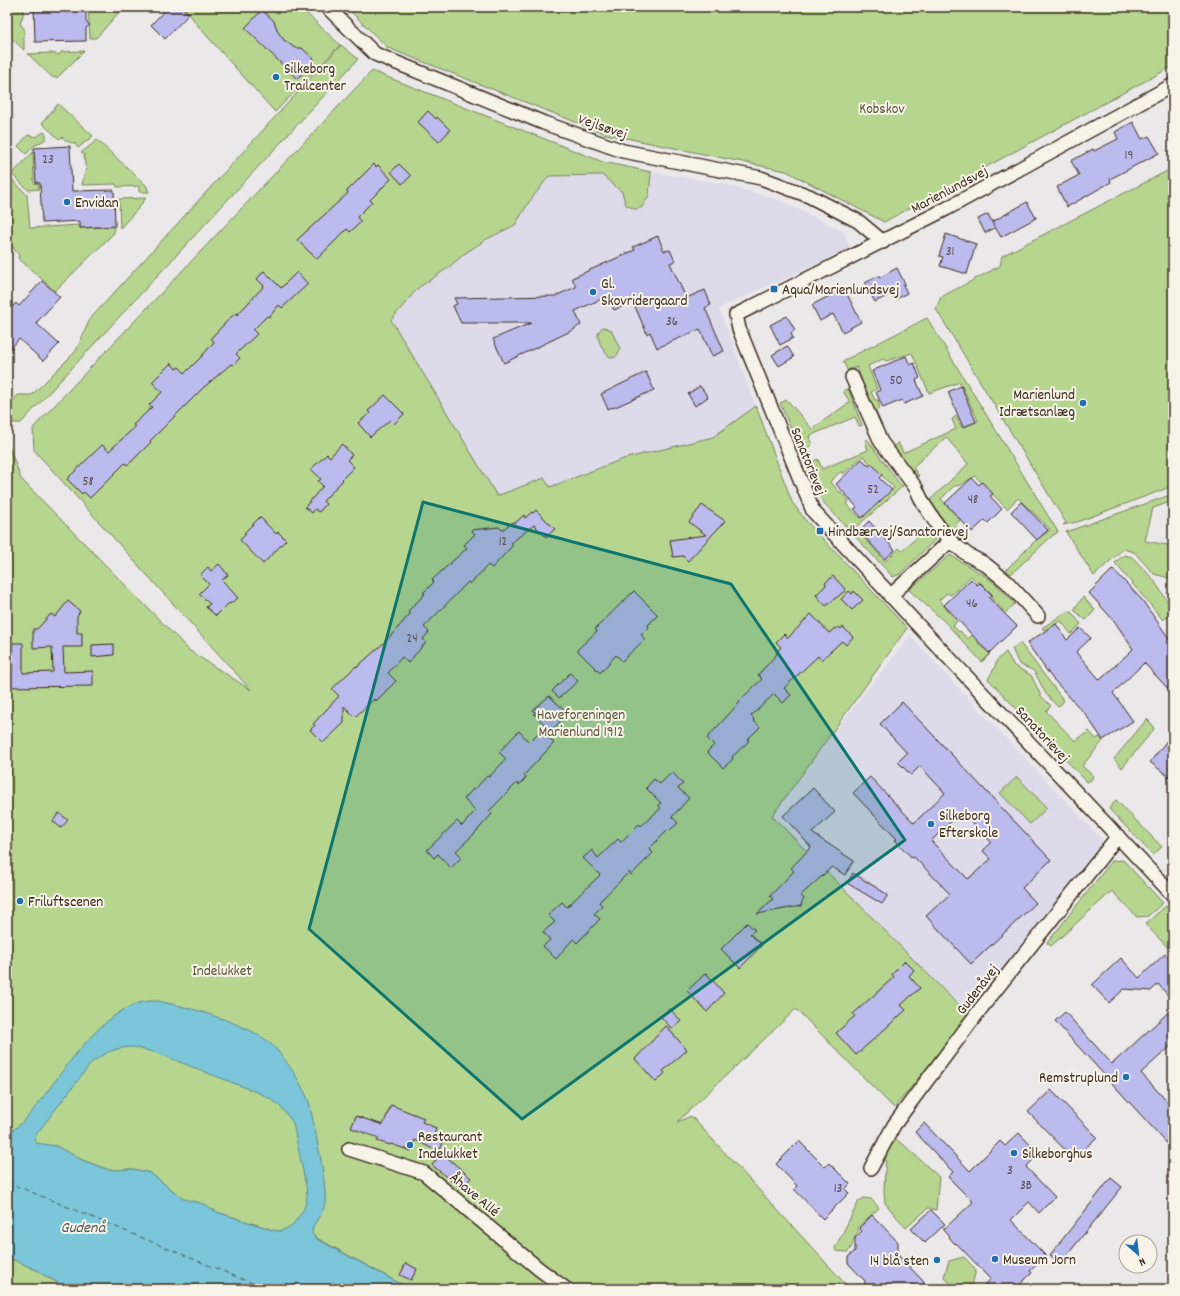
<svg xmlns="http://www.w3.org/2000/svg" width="1180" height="1296" viewBox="0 0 1180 1296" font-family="Dekko,sans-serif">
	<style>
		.built { fill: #dddaea }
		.green { fill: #b6d690; stroke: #788057; fill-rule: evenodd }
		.water { fill: #7bc6da; stroke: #61888f; fill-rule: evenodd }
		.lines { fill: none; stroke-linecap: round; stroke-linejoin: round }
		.ferry { stroke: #4e5956; stroke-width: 1; stroke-dasharray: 5 4; stroke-linecap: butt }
		.building { fill: #bcbbed; stroke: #3b2a1e; fill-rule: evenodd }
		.minor-casing { stroke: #3b2a1e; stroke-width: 16 }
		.minor { stroke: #f7f3e8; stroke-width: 13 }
		.marked { fill: #0f766e; fill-opacity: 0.2; stroke: #0f766e; stroke-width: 3; stroke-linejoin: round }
		.poi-dot { fill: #1f6fb2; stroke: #f7f3e8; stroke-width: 1.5 }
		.labels { text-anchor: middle; stroke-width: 4; stroke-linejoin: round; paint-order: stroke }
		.number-label { font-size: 13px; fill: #5b4e52 }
		.poi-label { font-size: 15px; fill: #3b2a1e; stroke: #f7f3e8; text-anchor: start }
		.park-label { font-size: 15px; fill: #5a553a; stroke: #f7f3e8 }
		.street-label { font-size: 15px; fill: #3b2a1e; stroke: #f7f3e8 }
		.water-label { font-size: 16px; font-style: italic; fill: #4e5956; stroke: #f7f3e8 }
	</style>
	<rect width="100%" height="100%" fill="#ebe8e9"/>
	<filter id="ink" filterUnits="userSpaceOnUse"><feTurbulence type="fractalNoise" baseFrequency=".025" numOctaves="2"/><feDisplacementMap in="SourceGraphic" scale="8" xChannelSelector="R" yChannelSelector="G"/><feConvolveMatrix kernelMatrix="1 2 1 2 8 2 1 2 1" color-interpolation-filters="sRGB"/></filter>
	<g filter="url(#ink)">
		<!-- built -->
		<g class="built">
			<path d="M537,136L603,162L651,172L721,183L779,200L843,231L850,249L719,308L792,502L496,519L365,322Z"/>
			<path d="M910,636L1103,841L963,1019L767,816Z"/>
		</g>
		<!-- green -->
		<g class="green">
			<path d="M12,7H23V15L20,24L24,28V50L7,34V12Z"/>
			<path d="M88,7H118L121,10L96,38H90Z"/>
			<path d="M184,7H300L340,45L275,112L199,27Z"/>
			<path d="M346,7H1173V66L884,222L786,171L606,134L388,48Z"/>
			<path d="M341,45L358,59L21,423H13L7,418V408L18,395H32L76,351L90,319Z"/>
			<path d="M84,51L57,78L52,77L28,54L52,53L59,55L61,52Z"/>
			<path d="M372,71L603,162L651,172L649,196L641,208L635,209L626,205L622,192L602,175L549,176L529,202L515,225L487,239L464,254L448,268L418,288L391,320L497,496L544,478L550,487L623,459L713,437L756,406L792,502L806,521L907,628L772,816L969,1016L894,1108L796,1009L677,1122L691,1116L850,1289H410L313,1236L287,1230L280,1231L273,1230L217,1212L197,1202H189L184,1199L150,1173L133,1169L109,1170L82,1160L56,1146L41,1145L7,1134V441L21,479L190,651L251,690L34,450L33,428Z"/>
			<path d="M58,104L93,136L78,148L75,143C69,143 66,141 62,137L59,139L42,123Z"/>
			<path d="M44,132L46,134V139L34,146L26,154L18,146L28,135L36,137Z"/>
			<path d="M97,140L146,185L149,192H139V186L117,187L116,184L82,185L85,172L87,170L85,165L84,154L81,153Z"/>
			<path d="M33,152L34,183L39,184V189L28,190L12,174Z"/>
			<path d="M1173,168V486L1077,522L1063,525L1066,523L936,309L941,297L1000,266L1002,256Z"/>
			<path d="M10,177L27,195L30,228L79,225L80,228L114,227V233L55,291L18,258L19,255L7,241V180Z"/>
			<path d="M146,198L136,211L120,228L119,199Z"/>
			<path d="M927,318L1058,532L1052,536L1011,574L1006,570L1035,541L1050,530L1047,526L1018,498L1007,509L975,476L961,485L954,486L941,499L960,520L955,525L959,530L961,529L967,536L962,542L948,527L930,500L968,464L946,437L913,467L919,476L917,477L894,449L898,442L903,453L956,429L952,419L956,416L962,428L978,421L960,382L929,393L912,353L886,361L883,359L868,366L877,389L871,392L875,400H878L880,409L873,412L857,367L847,370L843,361Z"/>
			<path d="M604,327L611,330L620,349C613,372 597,343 598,334C599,330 601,328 604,327Z"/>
			<path d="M848,388L862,425L859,426L855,417L809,436L812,445L806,449L812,462L818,459L822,469L868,450L865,441L867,439L899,483L903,486L855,528L885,561L887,560L899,548L902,551L928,527L934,536L935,540L900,574L893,577L824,503L818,494L780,403L787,400L812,429L850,402L843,391ZM863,456L894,488L860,518L846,504L849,501L830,482L840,472L844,473Z"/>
			<path d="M1173,494V501L1153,508L1145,541L1173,546V579L1154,574L1134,552L1123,549L1094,576L1066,532Z"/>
			<path d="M950,555L985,576L998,586L1015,604L1003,615L991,621L1003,610L991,598L993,595L980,582L978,583L971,576L951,595L947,593L939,600L957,621L953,626L959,632L960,631L968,639L983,624L991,629L978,643L990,654L982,662L944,621L909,590Z"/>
			<path d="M1124,555L1132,557L1153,579L1173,610V613L1163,620L1115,563Z"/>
			<path d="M1083,597L1095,610L1086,620L1074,610Z"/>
			<path d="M1068,611L1071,612L1081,624L1071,634L1061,621L1044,630L1042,628Z"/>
			<path d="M1020,643L1064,701L1058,707L1046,694L1034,671L1019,664L1012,649Z"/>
			<path d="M1006,652L1014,666L1031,675L1041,696L1051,706L1046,711L1075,741L1089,731L1096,739L1099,737L1103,741L1082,766L1093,776L1091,780L1087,782L988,679L994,669L997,660Z"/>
			<path d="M1147,719L1152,724L1154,729L1122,768L1114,759Z"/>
			<path d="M1017,777L1047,808L1030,824L1000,793Z"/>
			<path d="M1116,800L1162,847L1153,855L1109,809Z"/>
			<path d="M1123,860L1163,903L1148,916L1137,917L1112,891L1051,946L1047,943L1112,861Z"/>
			<path d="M1166,906L1173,914V953L1145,924Z"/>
			<path d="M896,1140L904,1145L939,1177L936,1210L928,1208L906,1228L885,1203L884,1190L886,1154L888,1150Z"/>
			<path d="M864,1198L871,1199L879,1208L857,1228L859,1231C851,1240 855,1244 848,1252L836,1251L835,1248L859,1201Z"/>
			<path d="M7,1257L39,1271L45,1276L59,1283L64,1289H7Z"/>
			<path d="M964,1257L976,1270L972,1285L955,1288L944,1277L949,1261Z"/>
		</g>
		<!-- water -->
		<path class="water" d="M158,1001C189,1007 246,1023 270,1043C284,1055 302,1084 309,1102C314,1125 319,1148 323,1172C324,1182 326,1192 325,1203C324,1214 312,1222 312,1233L315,1238L410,1289H64L59,1283L45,1276L39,1271L7,1257V1133C21,1127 31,1113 40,1101C65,1069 99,1015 139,1003C145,1001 151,1001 158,1001ZM133,1047L154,1052L259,1093L271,1099L281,1107L293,1123L306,1186L307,1197L304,1209L291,1227L280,1231L273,1230L217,1212L204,1204L184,1199L150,1173L133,1169L109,1170L82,1160L56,1146L36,1143L34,1139L35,1136L92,1062L108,1052L121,1048Z"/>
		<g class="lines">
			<!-- ferry -->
			<path class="ferry" d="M7,1182L266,1289"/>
		</g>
		<!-- building -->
		<g class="building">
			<path d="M34,7H86V22L90,25L86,28V41L35,42Z"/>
			<path d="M168,7H181L189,14L165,39L151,25Z"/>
			<path d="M262,10L274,21L278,32L284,40L295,48H302L315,60L297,79L245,28Z"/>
			<path d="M428,111L436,119L437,117L450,130L439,142L418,122Z"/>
			<path d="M1133,122L1142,139L1149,136L1159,153L1110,179L1111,182L1067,207L1057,187L1079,175L1071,161L1093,149L1094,151L1118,139L1115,132Z"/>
			<path d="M70,146L72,191L114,190L115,226L80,228V221L42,223L40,183H36L34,148Z"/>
			<path d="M374,164L376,167L378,165L391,179L370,200L372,202L357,217L361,222L350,232L347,229L317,259L297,240L348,193L347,191Z"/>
			<path d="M399,164L411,176L402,184L391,172Z"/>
			<path d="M1027,202L1036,218L1001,237L992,222Z"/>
			<path d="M988,214L995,228L985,233L978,219Z"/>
			<path d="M946,234L976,244L967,274L940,266L943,257L939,256Z"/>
			<path d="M658,236L664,251L670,250L675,261L670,263L686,298L705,290L711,305L705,308L724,351L712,356L700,329L657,348L650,332L647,334L633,302L614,310L608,296L575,311L581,325L575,328V329L504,363L493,339L531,323H461L453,306L457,304L454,298L555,296L576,287L572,278L635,250L633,247Z"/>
			<path d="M897,268L905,284L903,285L907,293L895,300L891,294L875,302L865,283L878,276L879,278Z"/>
			<path d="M264,271L281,288L297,272L308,284L282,308L279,305L269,317L267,316L253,330L257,334L236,354L240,358L233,365L231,364L203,388L150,441L151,442L132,461L127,465L125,463L90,498L84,492L82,494L67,479L102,445L109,451L135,427L133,425L152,407L149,405L162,392L152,382L171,363L176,369L179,367L185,373L201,357L214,342L211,338L230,318L236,313L237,315L264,286L257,279Z"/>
			<path d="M42,281L60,297L36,323L59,344L43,361L19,339L7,353V312L16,303L19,306Z"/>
			<path d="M844,288L861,322L843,332L833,314L820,321L812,305Z"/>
			<path d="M787,316L795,330L791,333L793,338L780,345L770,325Z"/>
			<path d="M787,346L794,357L779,366L772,355Z"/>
			<path d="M906,356L910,365L914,363L920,378L916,380L923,396L904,404L902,400L883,408L876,392L880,390L872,371Z"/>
			<path d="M646,372L654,390L613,408L612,407L608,409L601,394Z"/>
			<path d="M700,386L708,397L695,406L688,394Z"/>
			<path d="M961,386L976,422L963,427L948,392Z"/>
			<path d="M385,395L404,414L394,424L390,420L370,437L358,423L370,413L368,411Z"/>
			<path d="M342,444L352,455L347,460L354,467L342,479L343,480L323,501L326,504L319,512L315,509L312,513L305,507L323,486L318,481L321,479L311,469L327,454L330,457Z"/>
			<path d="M862,459L869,466L872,464L882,475L879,478L892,490L862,518L854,509L857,507L836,484Z"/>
			<path d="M972,478L979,485L982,482L993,494L990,496L1002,509L988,523L985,520L972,532L945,503Z"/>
			<path d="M1021,502L1048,530L1037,540L1011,512Z"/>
			<path d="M702,505L725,521L688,561L683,556L673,557L670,540L706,535L689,522Z"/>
			<path d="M536,510L555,529L546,537L534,525L511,543L513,545L492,568L488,565L470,584L468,582L424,627L429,632L423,639L426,642L408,663L402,657L388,673L396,681L376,701L374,699L355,717L344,706V723L323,743L310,730L315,725L313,724L339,696L332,689L356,666L357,667L386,641L410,614L408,611L425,594L423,593L434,582L432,580L467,548L464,545L475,534L471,530L499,527L502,530L513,522L515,523L524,515L525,518L532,512L533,513Z"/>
			<path d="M260,517L276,534L278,532L286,540L263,564L240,540L246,534L244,533Z"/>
			<path d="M869,521L895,550L885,559L859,531Z"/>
			<path d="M219,564L228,575L222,580L238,598L230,604L229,603L216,616L206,607L210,604L199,594L209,584L200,575L208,567L211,571Z"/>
			<path d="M1113,569L1142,600L1173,644V694L1144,663L1113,693L1133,721L1103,740L1086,715L1052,678L1027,643L1056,624L1067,640L1080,628L1091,638L1076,652L1100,680L1133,649L1115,622L1089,593Z"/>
			<path d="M833,576L846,590L826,606L816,595L826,585L825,583Z"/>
			<path d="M971,579L977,585L980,583L992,595L989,598L1017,626L989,653L944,605Z"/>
			<path d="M634,591L658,615L648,625L649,627L641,635L645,639L622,661L616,655L600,673L577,650L597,631L595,629Z"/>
			<path d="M849,591L852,594L854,591L863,600L852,610L841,599Z"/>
			<path d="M68,601L80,611L77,616V633H82V647H63L64,672L93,671V686L7,687V673H12V643H23V673L53,672L52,647L33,648V629H37L51,614L55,617Z"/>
			<path d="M811,614L829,633L835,628L836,629L839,627L841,629L843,627L853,637L846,645L842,641L821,660L818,656L784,688L791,695L783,703L774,694L751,716L754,719L753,720L760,727L747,740L749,741L732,757L733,759L723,768L707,752L714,745L707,738L740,702L739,701L762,679L758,675L777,654L776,653L781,647L776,642L784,634L788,638Z"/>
			<path d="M114,644V655L92,657V645Z"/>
			<path d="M570,673L578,681L559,698L552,691Z"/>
			<path d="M549,696L568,713L551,731L534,714L536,713L533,710Z"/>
			<path d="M902,702L1051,860L1022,888L1036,903L971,964L926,916L950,894L914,857L912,858L895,840L897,839L853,793L870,777L914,823L945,793L920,766L911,775L898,762L907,753L880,724ZM962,811L991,842L983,851L991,859L968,879L931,841Z"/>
			<path d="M519,731L529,742L540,731L554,743L524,775L526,778L519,785L517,783L489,811L492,814L474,834L456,851L462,857L451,868L438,854L434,858L427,850L457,821L462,826L475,811L464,799L473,789L474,790L487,776L489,777L506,759L499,752Z"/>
			<path d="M1173,733V780L1150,762Z"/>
			<path d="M672,772L683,784L678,788L689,798L672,817L678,823L669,831L668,830L649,849L653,853L631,875L629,872L599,902L602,906L594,914L600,919L577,943L573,939L556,959L543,946L550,940L543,932L555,922L548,915L562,902L567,907L600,875L583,858L592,850L598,858L618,839L621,842L639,824L641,826L661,808L658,805L661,803L646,788L654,779L660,784Z"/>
			<path d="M813,788L835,812L812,833L854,861L845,875L832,867L801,895L804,899L802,902L801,906L757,914L773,899L770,896L794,871L791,868L811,847L783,816Z"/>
			<path d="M59,813L68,820L61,828L53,821Z"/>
			<path d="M853,873L888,895L882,904L847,883Z"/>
			<path d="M747,923L755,930L750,934L762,945L740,968L721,949Z"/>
			<path d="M1165,954L1173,964V1001L1158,984L1151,991L1124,989L1109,1003L1092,985L1121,958L1139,978Z"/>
			<path d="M905,961L914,970L909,976L920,988L901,1005L906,1010L856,1055L836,1033L855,1016L853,1014L894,977L892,974Z"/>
			<path d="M706,973L724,993L707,1012L687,991Z"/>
			<path d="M1173,1008V1044L1141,1073L1173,1108V1150L1055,1021L1065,1012L1112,1064Z"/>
			<path d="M670,1009L681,1021L672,1029L661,1017Z"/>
			<path d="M666,1026L687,1050L663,1071L665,1073L656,1082L635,1059Z"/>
			<path d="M1051,1090L1097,1137L1074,1159L1028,1112Z"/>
			<path d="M391,1105L424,1118L422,1122L436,1128L434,1135L445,1138L439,1152L415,1140L411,1151L391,1144L390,1145L377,1141L379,1138L351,1128L356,1116L383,1125Z"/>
			<path d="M924,1123L970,1171L1000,1141L1005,1146L1019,1133L1039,1154L1026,1167L1055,1197L1039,1213L1029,1202L1011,1220L1046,1256L1030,1271L1032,1273L1015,1289H980L991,1279L956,1243L955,1244L943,1230L973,1202L948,1177L953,1172L915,1132Z"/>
			<path d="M799,1141L825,1167L829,1163L850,1184L845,1189L849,1193L823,1219L794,1189L797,1186L776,1164Z"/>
			<path d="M442,1153L471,1178L461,1189L432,1165Z"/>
			<path d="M1111,1178L1122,1187L1060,1264L1050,1255Z"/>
			<path d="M931,1210L945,1224L925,1243L911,1229Z"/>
			<path d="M872,1215L898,1242V1255L924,1282L923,1289H864L865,1281L848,1263V1257L855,1251V1238L862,1231L859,1228Z"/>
			<path d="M406,1263L417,1269L411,1280L400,1275Z"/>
		</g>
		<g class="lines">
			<!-- minor casing -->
			<g class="minor-casing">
				<g id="minor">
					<path d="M327,7L375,54L544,123L623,151L761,178L809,196L858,221L883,242"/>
					<path d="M1173,85L946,209L736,315L739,329L813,511L915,622L1173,895"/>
					<path d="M852,377L881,442L916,488L923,503L936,523L950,541L968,555L985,564L1007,582L1038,616"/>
					<path d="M890,596L950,541"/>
					<path d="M349,1149L424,1173L539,1269L566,1289"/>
					<path d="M871,1168L894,1125L910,1103L982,1007L1118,836"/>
				</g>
			</g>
			<!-- minor -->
			<use href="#minor" class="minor"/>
		</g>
	</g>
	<!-- marked area -->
	<path class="marked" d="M423,502L731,584L905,840L522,1119L309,929Z"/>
	<!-- markers -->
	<g class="poi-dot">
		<circle cx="276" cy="77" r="4"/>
		<circle cx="67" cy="202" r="4"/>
		<rect x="770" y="285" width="8" height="8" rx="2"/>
		<circle cx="593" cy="292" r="4"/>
		<circle cx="1083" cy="403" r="4"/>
		<rect x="816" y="527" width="8" height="8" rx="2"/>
		<circle cx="931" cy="824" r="4"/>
		<circle cx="20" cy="901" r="4"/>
		<circle cx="1126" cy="1077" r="4"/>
		<circle cx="410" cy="1145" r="4"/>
		<circle cx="1014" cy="1153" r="4"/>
		<circle cx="995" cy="1259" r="4"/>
		<circle cx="937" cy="1260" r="4"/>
	</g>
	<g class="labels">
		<!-- number labels -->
		<g class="number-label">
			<text x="1129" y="159">19</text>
			<text x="48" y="163">23</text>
			<text x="950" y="255">31</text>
			<text x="672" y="325">36</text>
			<text x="896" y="384">50</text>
			<text x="88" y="485">58</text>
			<text x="873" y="493">52</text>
			<text x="973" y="503">48</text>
			<text x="503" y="545">12</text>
			<text x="972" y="607">46</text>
			<text x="412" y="642">24</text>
			<text x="1010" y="1174">3</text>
			<text x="1026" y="1189">3B</text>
			<text x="838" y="1192">13</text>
		</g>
		<!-- poi labels -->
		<g class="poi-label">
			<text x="284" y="73">Silkeborg<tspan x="284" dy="17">Trailcenter</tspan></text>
			<text x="75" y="207">Envidan</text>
			<text x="601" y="288">Gl.<tspan x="601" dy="17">Skovridergaard</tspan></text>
			<text x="782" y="294">Aqua/Marienlundsvej</text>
			<text x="1075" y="399" text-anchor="end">Marienlund<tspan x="1075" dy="17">Idrætsanlæg</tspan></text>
			<text x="828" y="536">Hindbærvej/Sanatorievej</text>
			<text x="939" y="820">Silkeborg<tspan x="939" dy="17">Efterskole</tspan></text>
			<text x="28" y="906">Friluftscenen</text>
			<text x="1118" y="1082" text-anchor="end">Remstruplund</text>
			<text x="418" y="1141">Restaurant<tspan x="418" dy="17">Indelukket</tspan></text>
			<text x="1022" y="1158">Silkeborghus</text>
			<text x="1003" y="1264">Museum Jorn</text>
			<text x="929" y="1265" text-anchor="end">14 blå sten</text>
		</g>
		<!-- park labels -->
		<g class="park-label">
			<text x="882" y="113">Kobskov</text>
			<text x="581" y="719">Haveforeningen<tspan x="581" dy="17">Marienlund 1912</tspan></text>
			<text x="222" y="975">Indelukket</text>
		</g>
		<!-- street labels -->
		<g class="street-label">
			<text transform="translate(603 126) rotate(19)" y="5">Vejlsøvej</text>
			<text transform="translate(949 189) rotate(-28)" y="5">Marienlundsvej</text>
			<text transform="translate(809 461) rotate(68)" y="5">Sanatorievej</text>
			<text transform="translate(1043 734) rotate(47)" y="5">Sanatorievej</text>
			<text transform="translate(977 989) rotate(-52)" y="5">Gudenåvej</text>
			<text transform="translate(475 1194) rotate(40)" y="5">Åhave Allé</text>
		</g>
		<!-- water labels -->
		<g class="water-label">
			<text x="83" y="1232">Gudenå</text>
		</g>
	</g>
	<!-- margin -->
	<rect width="1180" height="1296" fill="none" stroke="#f7f3e8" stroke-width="24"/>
	<rect x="12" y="12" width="1156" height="1272" fill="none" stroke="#3b2a1e" stroke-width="1.5" filter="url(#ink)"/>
	<!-- north arrow -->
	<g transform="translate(1138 1254) rotate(152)"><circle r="19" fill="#f7f3e8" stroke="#aca397"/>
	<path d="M0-3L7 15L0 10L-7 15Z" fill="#1f6fb2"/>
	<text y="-6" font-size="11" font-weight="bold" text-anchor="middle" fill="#3b2a1e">N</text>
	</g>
</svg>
